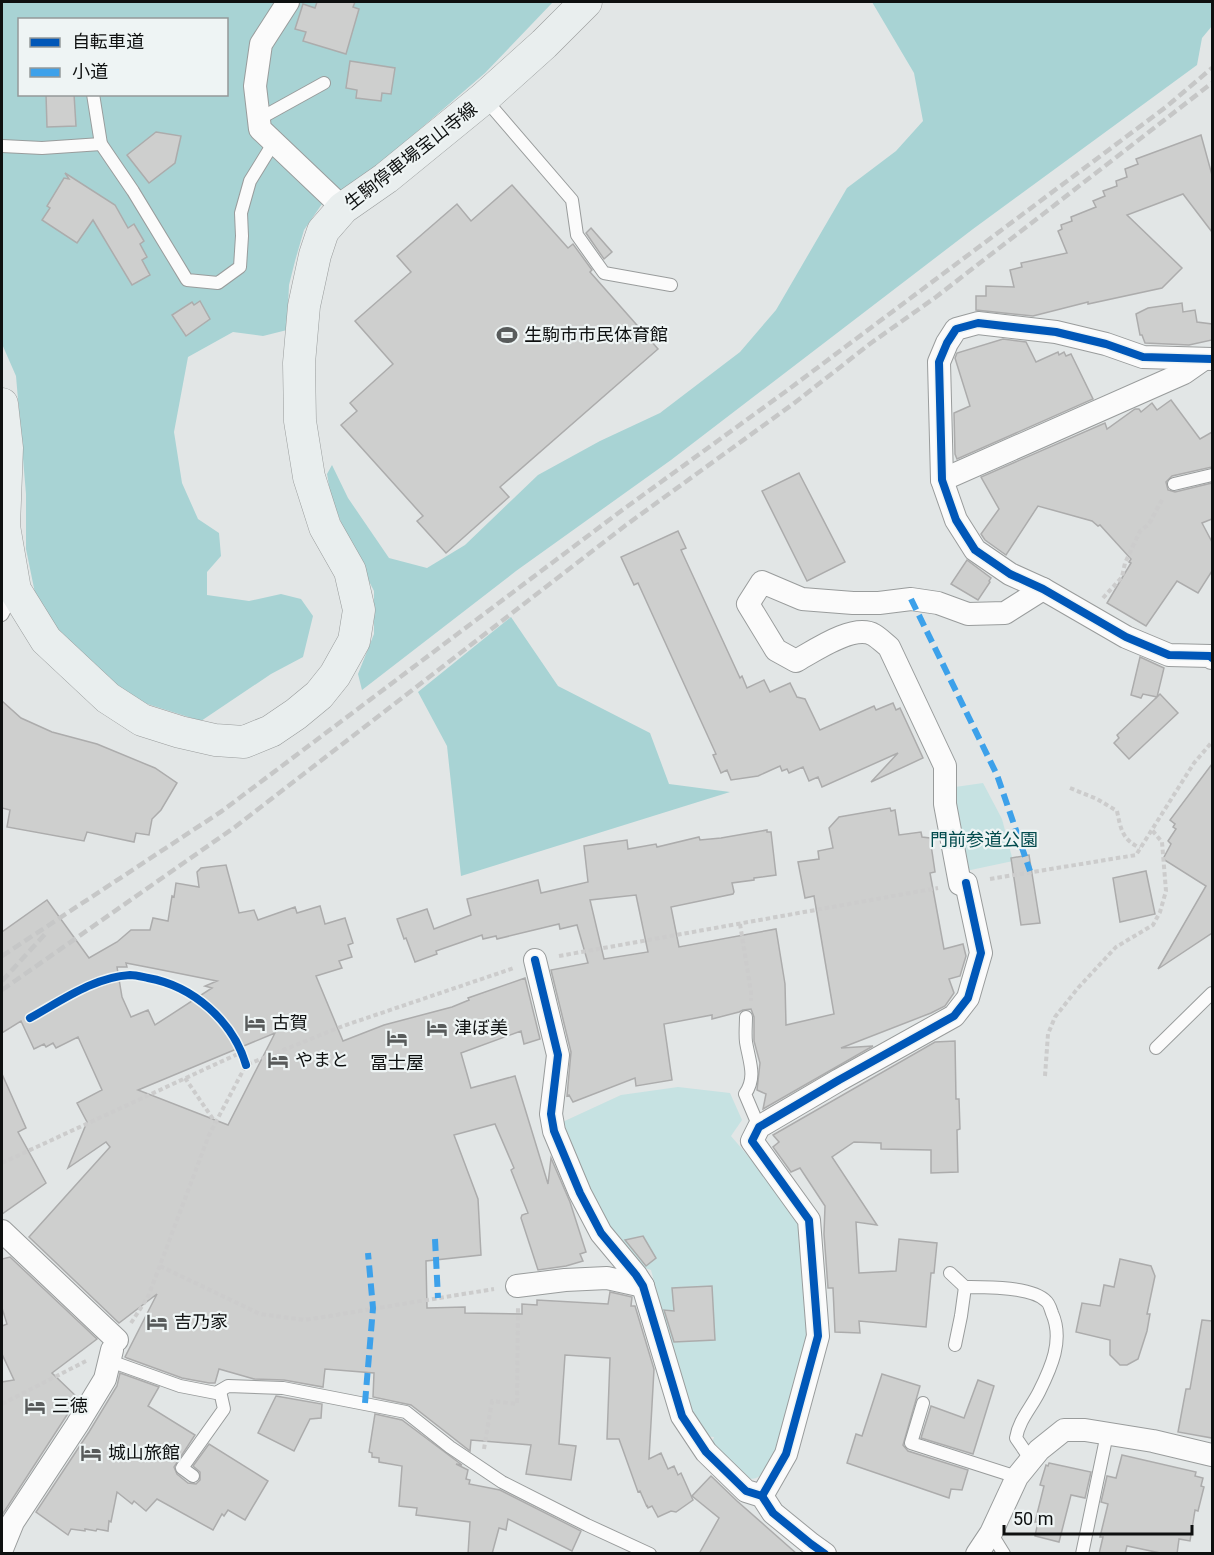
<svg xmlns="http://www.w3.org/2000/svg" width="1214" height="1555" viewBox="0 0 1214 1555" font-family="Roboto,'Noto Sans JP',sans-serif">
	<style>
		.green { fill: #c6e2e2 }
		.forest { fill: #a8d3d4; fill-rule: evenodd }
		.building { fill: #cecfce; stroke: #acacac; stroke-width: 1.5; fill-rule: evenodd }
		.lines { fill: none; stroke-linecap: round; stroke-linejoin: round }
		.service-casing { stroke: #999c9c; stroke-width: 14 }
		.minor-casing { stroke: #999c9c; stroke-width: 24 }
		.secondary-casing { stroke: #999c9c; stroke-width: 33 }
		.path { stroke: #ccc; stroke-width: 4; stroke-dasharray: 4.5 3; stroke-linecap: butt }
		.service { stroke: #fbfbfb; stroke-width: 12 }
		.minor { stroke: #fbfbfb; stroke-width: 22 }
		.secondary { stroke: #e9eeee; stroke-width: 32 }
		.rail { stroke: #c6c7c7; stroke-width: 4.5; stroke-dasharray: 9 4.5; stroke-linecap: butt }
		.quiet { stroke: #3da1ea; stroke-width: 6; stroke-dasharray: 12 6; stroke-linecap: butt }
		.cycleway-casing { stroke: #eef4f4; stroke-width: 11 }
		.cycleway { stroke: #0057b8; stroke-width: 8 }
		.labels { text-anchor: middle; stroke-width: 4.5; stroke-linejoin: round; paint-order: stroke }
		.street-label { font-size: 18px; fill: #0e1010; stroke: #eef4f4 }
		.poi-label { font-size: 18px; fill: #0e1010; stroke: #eef4f4; text-anchor: start }
		.park-label { font-size: 18px; fill: #014a4c; stroke: #eef4f4 }
	</style>
	<rect width="100%" height="100%" fill="#e2e6e6"/>
	<!-- green -->
	<g class="green">
		<path d="M983,783L1002,819L1013,861L966,871L956,812L955,787Z"/>
		<path d="M678,1087L730,1093L742,1120L731,1136L776,1189L797,1220L803,1241L808,1343L771,1466C767,1469 764,1474 760,1476C741,1488 722,1459 711,1447L714,1437L700,1436L689,1412L651,1270L636,1265L591,1205L556,1125L621,1095Z"/>
	</g>
	<!-- forest -->
	<g class="forest">
		<path d="M2,2H553L485,73L383,161L322,204L304,230L295,261L289,285L287,330L263,336L233,332L188,357L174,432L182,483L198,519L219,533L221,556L207,572V595L249,601L281,594L301,599L313,616L303,657L271,674L201,721L141,702L109,683L60,633L35,593L26,549V494L16,376L2,344ZM20,20H226V94H20Z"/>
		<path d="M872,2H1212V26L1202,38L1197,65L973,229L671,460L516,571L362,690L358,674L374,634V591L348,540L331,497L327,474L332,465L348,498L389,558L427,568L465,545L538,475L600,441L660,413L740,352L776,310L847,188L896,151L923,121L914,73Z"/>
		<path d="M511,617L558,686L650,733L669,784L730,792L461,876L447,746L418,692Z"/>
	</g>
	<!-- building -->
	<g class="building">
		<path d="M317,2H355L353,7L359,9L346,54L303,41L306,32L295,29L303,4L315,8Z"/>
		<path d="M350,61L395,68L391,94L382,93L381,101L356,98L357,90L346,88Z"/>
		<path d="M46,94H74L76,126L47,127Z"/>
		<path d="M156,132L181,136L175,163L149,183L127,155Z"/>
		<path d="M1201,135L1212,175V232L1183,194L1127,215L1182,268L1162,288L1088,304V302L1033,316L976,310V296H986V286L1014,287L1010,270L1022,267L1021,263L1067,253L1058,231L1062,229L1061,225L1072,221L1071,217L1096,207L1093,201L1105,196L1103,191L1117,186L1116,181L1127,177L1125,169L1138,164L1136,159Z"/>
		<path d="M65,173L115,205L128,228L134,224L144,241L140,244L147,257L142,260L150,275L132,285L93,220L77,243L42,220L50,208L47,206L64,178L69,179Z"/>
		<path d="M512,185L568,248L573,244L592,270L590,272L658,349L500,487L509,497L446,553L417,521L423,516L341,425L357,411L350,403L393,364L355,321L411,272L397,256L457,204L471,221Z"/>
		<path d="M591,228L612,252L604,259L586,233Z"/>
		<path d="M200,301L210,319L186,336L172,315L192,302L194,305Z"/>
		<path d="M1182,303L1183,312L1195,310L1197,322L1212,324V340L1189,345L1145,343L1142,335H1140L1136,314L1148,308Z"/>
		<path d="M1003,339L1026,342L1036,362L1058,352L1059,355L1064,352L1066,356L1071,354L1093,399L957,459L955,454L954,413L970,406L955,358L957,353Z"/>
		<path d="M1171,400L1200,439L1212,432V467L1172,476L1166,482L1168,490L1175,492L1212,483V519L1202,523L1212,542V571L1198,593L1177,581L1146,626L1107,603L1131,563L1129,562L1131,559L1100,525L1098,526L1092,521L1038,506L1006,555L985,540L981,534L999,509L981,477L1105,423L1107,429L1135,409H1139L1141,412L1152,403L1157,410Z"/>
		<path d="M799,473L845,562L807,581L762,491Z"/>
		<path d="M678,531L686,548L681,550L740,678L742,676L747,688L764,680L770,692L790,683L797,697L805,699L820,730L874,706L876,710L893,703L896,710L900,708L923,758L871,782L898,753L822,787L818,777L809,781L803,767L789,773L787,769L782,771L780,766L758,776L731,780L727,770L721,773L713,755L716,754L638,583L634,585L621,557Z"/>
		<path d="M967,560L991,578L989,581L990,582L978,600L951,584Z"/>
		<path d="M1140,657L1164,668L1157,697L1160,694L1178,713L1129,759L1114,743L1119,738L1117,735L1157,697L1143,694L1141,698L1131,695Z"/>
		<path d="M2,701L21,718L52,732L97,744L155,768L177,783L161,810L152,819L149,835L136,833L134,842L87,832L84,841L7,827L10,810L2,808Z"/>
		<path d="M1212,764V933L1158,969L1206,886L1163,859L1171,844L1168,841L1176,829L1173,827L1175,824L1170,820Z"/>
		<path d="M890,808L891,811L895,810L899,835L921,832L922,837L930,838L935,872L930,873L944,949L963,944L966,956L960,976L949,979L954,993L945,1006L931,1013L841,1048L873,1046L763,1109L766,1094L757,1090L760,1063L754,1041V1017L751,1009L743,1010L739,1012L712,1019V1015L664,1024L672,1080L636,1086L635,1078L573,1102L569,1095L567,1096L571,1052L551,970L588,963L577,925L560,929L559,924L497,939L496,936L483,939L482,935L436,951L437,954L415,962L406,938L404,939L397,919L427,909L434,929L471,915L467,899L538,880L541,893L588,882L584,846L627,840L628,849L656,844L657,847L699,837L700,840L721,838L767,830V832H771L776,875L754,878V880L732,883L734,892L733,894L671,907L679,947L776,929L785,984L786,1025L834,1014L814,896L805,898L798,862L819,859L818,851L833,848L829,828L839,817ZM636,895L648,952L604,959L590,900Z"/>
		<path d="M1029,855L1040,923L1021,925L1011,858Z"/>
		<path d="M226,865L239,913L254,910L258,920L295,907L297,913L320,906L325,924L345,918L353,943L348,945L352,957L339,961L342,968L316,976L343,1041L384,1025L452,1007L469,1000L468,998L525,978L540,1039L524,1044L521,1031L461,1053L471,1088L515,1076L548,1184L551,1158L570,1202L586,1252L580,1254L583,1261L566,1266L538,1270L521,1218L522,1215L528,1213L511,1170L514,1168L495,1124L454,1135L478,1199L481,1255L426,1261L427,1308L465,1307V1313L522,1314V1304L537,1305V1300L608,1304L610,1292L632,1297L631,1306H635L654,1369L649,1459L661,1453L668,1469L674,1466L678,1475L681,1473L693,1500L676,1512L671,1511L658,1517L652,1506L648,1508L647,1505V1507L640,1491L638,1492L619,1439H607L610,1358L565,1355L559,1444L576,1446L571,1480L526,1474L531,1445L471,1440L470,1451L411,1405L373,1397L374,1373L325,1369L323,1387L284,1380L254,1379L219,1369L215,1383H209L182,1378L127,1358L125,1357L157,1294L119,1323L29,1237L110,1147L106,1142L68,1168L87,1122L77,1103L102,1090L78,1037L56,1048L53,1043L46,1047L44,1044L34,1049L21,1021L2,1033V932L47,900L89,958L117,942L131,930H150L153,918L168,921L172,896L174,897L176,883L199,887L197,872L201,868ZM126,963L157,969L217,981L205,986L212,988L155,1025L148,1010L131,1017L122,997L117,967H127ZM275,1033L228,1125L138,1090Z"/>
		<path d="M1146,871L1155,914L1120,922L1113,878Z"/>
		<path d="M955,1041L956,1099H959L960,1129L957,1130L958,1172L931,1173V1150L881,1149V1143L854,1142L832,1157L877,1225L856,1222L859,1273L896,1271L899,1239L937,1243L934,1273H931L926,1327L859,1321L860,1333L835,1332L833,1288H828L824,1234L825,1206L800,1168L791,1172L786,1165L773,1147L779,1142L773,1135L935,1042Z"/>
		<path d="M2,1074L26,1128L18,1132L46,1183L2,1214Z"/>
		<path d="M643,1236L656,1258L646,1266L625,1240Z"/>
		<path d="M10,1257L97,1339L52,1373L78,1398L2,1515V1382L14,1380L2,1354V1326L7,1324L2,1308V1259Z"/>
		<path d="M1120,1259L1151,1266L1155,1276L1147,1314H1150L1147,1331L1138,1359L1127,1365H1120L1110,1355V1340L1076,1332L1082,1303L1100,1306L1104,1285L1114,1287Z"/>
		<path d="M712,1286L715,1340L674,1342L664,1310L674,1311L672,1288Z"/>
		<path d="M1202,1320L1212,1321V1438L1178,1432L1186,1389H1190Z"/>
		<path d="M120,1373L159,1387L148,1406L195,1435L174,1467L177,1474L188,1483L196,1484L200,1480V1472L193,1466L209,1444L268,1481L245,1520L228,1510L224,1516L222,1514L213,1530L157,1499L146,1511L134,1501L132,1504L117,1492L111,1522L109,1521L108,1531L97,1529L96,1531L85,1529V1531L71,1529L68,1535L36,1512L89,1432L117,1386Z"/>
		<path d="M882,1374L920,1386L903,1445L908,1451L968,1470L962,1490L951,1489L949,1498L847,1463L856,1434L862,1436Z"/>
		<path d="M978,1380L994,1386L973,1454L921,1438L931,1406L964,1418Z"/>
		<path d="M276,1396L322,1404L321,1418L310,1419L294,1451L258,1433Z"/>
		<path d="M375,1414L402,1420L462,1465L456,1464L468,1470L466,1479L470,1480L469,1484L500,1490L581,1531L572,1551L508,1519L506,1530L499,1528L492,1554H468L470,1522L416,1515L417,1508L399,1506L402,1466L379,1462V1458L372,1457V1453L369,1452Z"/>
		<path d="M1122,1455L1196,1472L1195,1476L1203,1478L1201,1486L1204,1487L1198,1511L1195,1510L1190,1541L1179,1539L1177,1554H1165L1127,1546L1125,1554H1099L1103,1537H1100L1108,1504L1101,1502L1107,1476L1116,1478Z"/>
		<path d="M1049,1463L1091,1472L1085,1498L1071,1495L1059,1542L1035,1536L1038,1522H1035L1044,1486L1040,1485L1046,1465L1048,1466Z"/>
		<path d="M711,1476L737,1501L797,1554H699L719,1518L692,1496Z"/>
	</g>
	<g class="lines">
		<!-- service casing -->
		<g class="service-casing">
			<g id="service">
				<path d="M93,94L101,144L133,191L187,280L218,283L240,267L242,236L241,213L250,181L274,142"/>
				<path d="M485,99L572,200L577,235L604,273L671,285"/>
				<path d="M259,119L324,83"/>
				<path d="M2,146L42,148L101,144"/>
				<path d="M1174,484L1212,475"/>
				<path d="M2,615L14,593"/>
				<path d="M746,1017C746,1025 745,1034 746,1042C749,1061 757,1077 745,1094L759,1127"/>
				<path d="M1156,1048L1212,993"/>
				<path d="M950,1273L965,1287"/>
				<path d="M955,1345L961,1316L965,1287C984,1287 1032,1286 1046,1301C1049,1303 1051,1310 1052,1313C1064,1340 1051,1368 1039,1392C1031,1408 1019,1420 1016,1438L1031,1460"/>
				<path d="M110,1361L180,1386L216,1393L228,1386L283,1388L406,1412L450,1447L502,1482L587,1525L650,1554"/>
				<path d="M923,1403L911,1443L1017,1477"/>
				<path d="M193,1476L182,1468L224,1409L220,1391"/>
				<path d="M991,1533L1004,1554"/>
				<path d="M1082,1554L1107,1434"/>
			</g>
		</g>
		<!-- minor casing -->
		<g class="minor-casing">
			<g id="minor">
				<path d="M288,2L261,44L255,86L260,129L343,208"/>
				<path d="M1212,359L1143,357L1106,344L1056,332L978,323L956,329L947,343L939,362L942,480L956,520L975,550L1010,574L1043,589L1126,637L1169,655L1210,656L1212,658"/>
				<path d="M942,480L1184,373L1204,359"/>
				<path d="M960,884L945,804V766L889,647C884,643 879,638 874,635C854,623 814,651 796,661L776,650L748,604L762,582L802,599L853,603H879L911,599L938,603L968,614L1005,613L1043,589"/>
				<path d="M535,960L558,1055L551,1114L554,1131L580,1193L601,1233L636,1275L643,1286L682,1416L706,1452L746,1491L762,1496L773,1513L811,1544L825,1554"/>
				<path d="M2,1231L117,1340"/>
				<path d="M517,1286L565,1280L607,1278L643,1286"/>
				<path d="M762,1496L786,1454L818,1336L809,1220L752,1141L759,1127L839,1080L954,1016L968,998L981,953L966,883"/>
				<path d="M2,1549L13,1522L77,1425L105,1379L112,1350"/>
				<path d="M977,1554L991,1533L1017,1477L1039,1450L1064,1430H1085L1153,1441L1212,1455"/>
			</g>
		</g>
		<!-- secondary casing -->
		<g class="secondary-casing">
			<path id="secondary" d="M2,404L7,448L4,526L15,590L46,640L108,698L142,720L180,732L215,740L244,742L271,731L296,714L319,695L335,675L354,641L359,610L350,571L325,527L309,477L300,421L299,363L304,306L315,255L323,231L343,208L386,178L484,98L544,44L586,2"/>
		</g>
		<!-- path -->
		<g class="path">
			<path d="M1103,598L1122,577L1125,563L1140,531L1149,524L1163,498"/>
			<path d="M1070,788L1097,799L1117,811C1121,830 1122,839 1140,848"/>
			<path d="M990,879L1136,855L1194,763L1212,742"/>
			<path d="M740,924L751,992V1001"/>
			<path d="M559,956L938,888"/>
			<path d="M1045,1076L1048,1034L1055,1017L1078,988L1116,947L1153,925L1160,912L1166,891L1162,842L1152,830"/>
			<path d="M185,1078L215,1122"/>
			<path d="M2,1163L242,1052"/>
			<path d="M160,1266L260,1314L305,1320L494,1289"/>
			<path d="M131,1323L148,1297L209,1135L246,1065L343,1026L514,968"/>
			<path d="M2,1404L86,1361"/>
			<path d="M484,1449L492,1401L517,1404L518,1308"/>
		</g>
		<!-- service -->
		<use href="#service" class="service"/>
		<!-- minor -->
		<use href="#minor" class="minor"/>
		<!-- secondary -->
		<use href="#secondary" class="secondary"/>
		<!-- rail -->
		<g class="rail">
			<path d="M2,956L222,811L621,511L785,392L1166,107L1212,68"/>
			<path d="M2,981L46,933"/>
			<path d="M2,990L235,827L626,525L793,404L871,343L936,297L1212,83"/>
		</g>
		<!-- quiet -->
		<g class="quiet">
			<path d="M911,599L997,775L1030,871"/>
			<path d="M435,1239L438,1298"/>
			<path d="M365,1403L373,1308L368,1253"/>
		</g>
		<!-- cycleway casing -->
		<g class="cycleway-casing">
			<g id="cycleway">
				<path d="M1212,359L1143,357L1106,344L1056,332L978,323L956,329L947,343L939,362L942,480L956,520L975,550L1010,574L1043,589L1126,637L1169,655L1210,656L1212,658"/>
				<path d="M535,960L558,1055L551,1114L554,1131L580,1193L601,1233L636,1275L643,1286L682,1416L706,1452L746,1491L762,1496L773,1513L811,1544L825,1554"/>
				<path d="M30,1018C61,1001 94,977 130,975C136,975 143,977 148,978C193,986 233,1021 246,1065"/>
				<path d="M762,1496L786,1454L818,1336L809,1220L752,1141L759,1127L839,1080L954,1016L968,998L981,953L966,883"/>
			</g>
		</g>
		<!-- cycleway -->
		<use href="#cycleway" class="cycleway"/>
	</g>
	<!-- icons -->
	<defs>
		<g id="stadium-bare" transform="scale(1.62)"><path d="M0-5a6.5 5 0 1 0 0 10a6.5 5 0 1 0 0-10ZM-3.5-1.8h7v3.6h-7Z" fill="#585b5b" stroke="#eef4f4" stroke-width="2.5" paint-order="stroke"/></g>
		<g id="hotel-bare" transform="scale(1.62)"><path d="M-6-4.5h1.5V1H6V5H4.5V3h-9V5H-6ZM-4 0a1.8 1.8 0 1 1 3.6 0ZM.5 0V-2.5h3Q6-2.5 6 0Z" fill="#585b5b" stroke="#eef4f4" stroke-width="2.5" paint-order="stroke"/></g>
	</defs>
	<g fill-rule="evenodd">
		<use href="#stadium-bare" x="507" y="335"/>
		<use href="#hotel-bare" x="255" y="1023"/>
		<use href="#hotel-bare" x="437" y="1028"/>
		<use href="#hotel-bare" x="397" y="1038"/>
		<use href="#hotel-bare" x="278" y="1060"/>
		<use href="#hotel-bare" x="157" y="1322"/>
		<use href="#hotel-bare" x="35" y="1406"/>
		<use href="#hotel-bare" x="91" y="1453"/>
	</g>
	<g class="labels">
		<!-- street labels -->
		<g class="street-label">
			<text transform="translate(411 156) rotate(-38)" y="6">生駒停車場宝山寺線</text>
		</g>
		<!-- poi labels -->
		<g class="poi-label">
			<text x="524" y="341">生駒市市民体育館</text>
			<text x="272" y="1029">古賀</text>
			<text x="454" y="1034">津ぼ美</text>
			<text x="295" y="1066">やまと</text>
			<text x="397" y="1069" text-anchor="middle">冨士屋</text>
			<text x="174" y="1328">吉乃家</text>
			<text x="52" y="1412">三徳</text>
			<text x="108" y="1459">城山旅館</text>
		</g>
		<!-- park labels -->
		<g class="park-label">
			<text x="984" y="846">門前参道公園</text>
		</g>
	</g>
	<!-- border -->
	<rect width="1214" height="1555" fill="none" stroke="#0e1010" stroke-width="6"/>
	<!-- legend -->
	<rect x="18" y="18" width="210" height="78" fill="#eef4f4" stroke="#949999" stroke-width="1.5"/>
	<rect x="30" y="38" width="30" height="9" fill="#0057b8" stroke="#949999" stroke-width="1.5"/>
	<text x="72" y="48" font-size="18" fill="#0e1010">自転車道</text>
	<rect x="30" y="68" width="30" height="9" fill="#3da1ea" stroke="#949999" stroke-width="1.5"/>
	<text x="72" y="78" font-size="18" fill="#0e1010">小道</text>
	<!-- scale -->
	<path d="M1004 1525v9h188v-9" fill="none" stroke="#0e1010" stroke-width="3"/>
	<text x="1013" y="1525" font-size="18" fill="#0e1010" stroke="#eef4f4" stroke-width="4.5" paint-order="stroke">50 m</text>
</svg>
